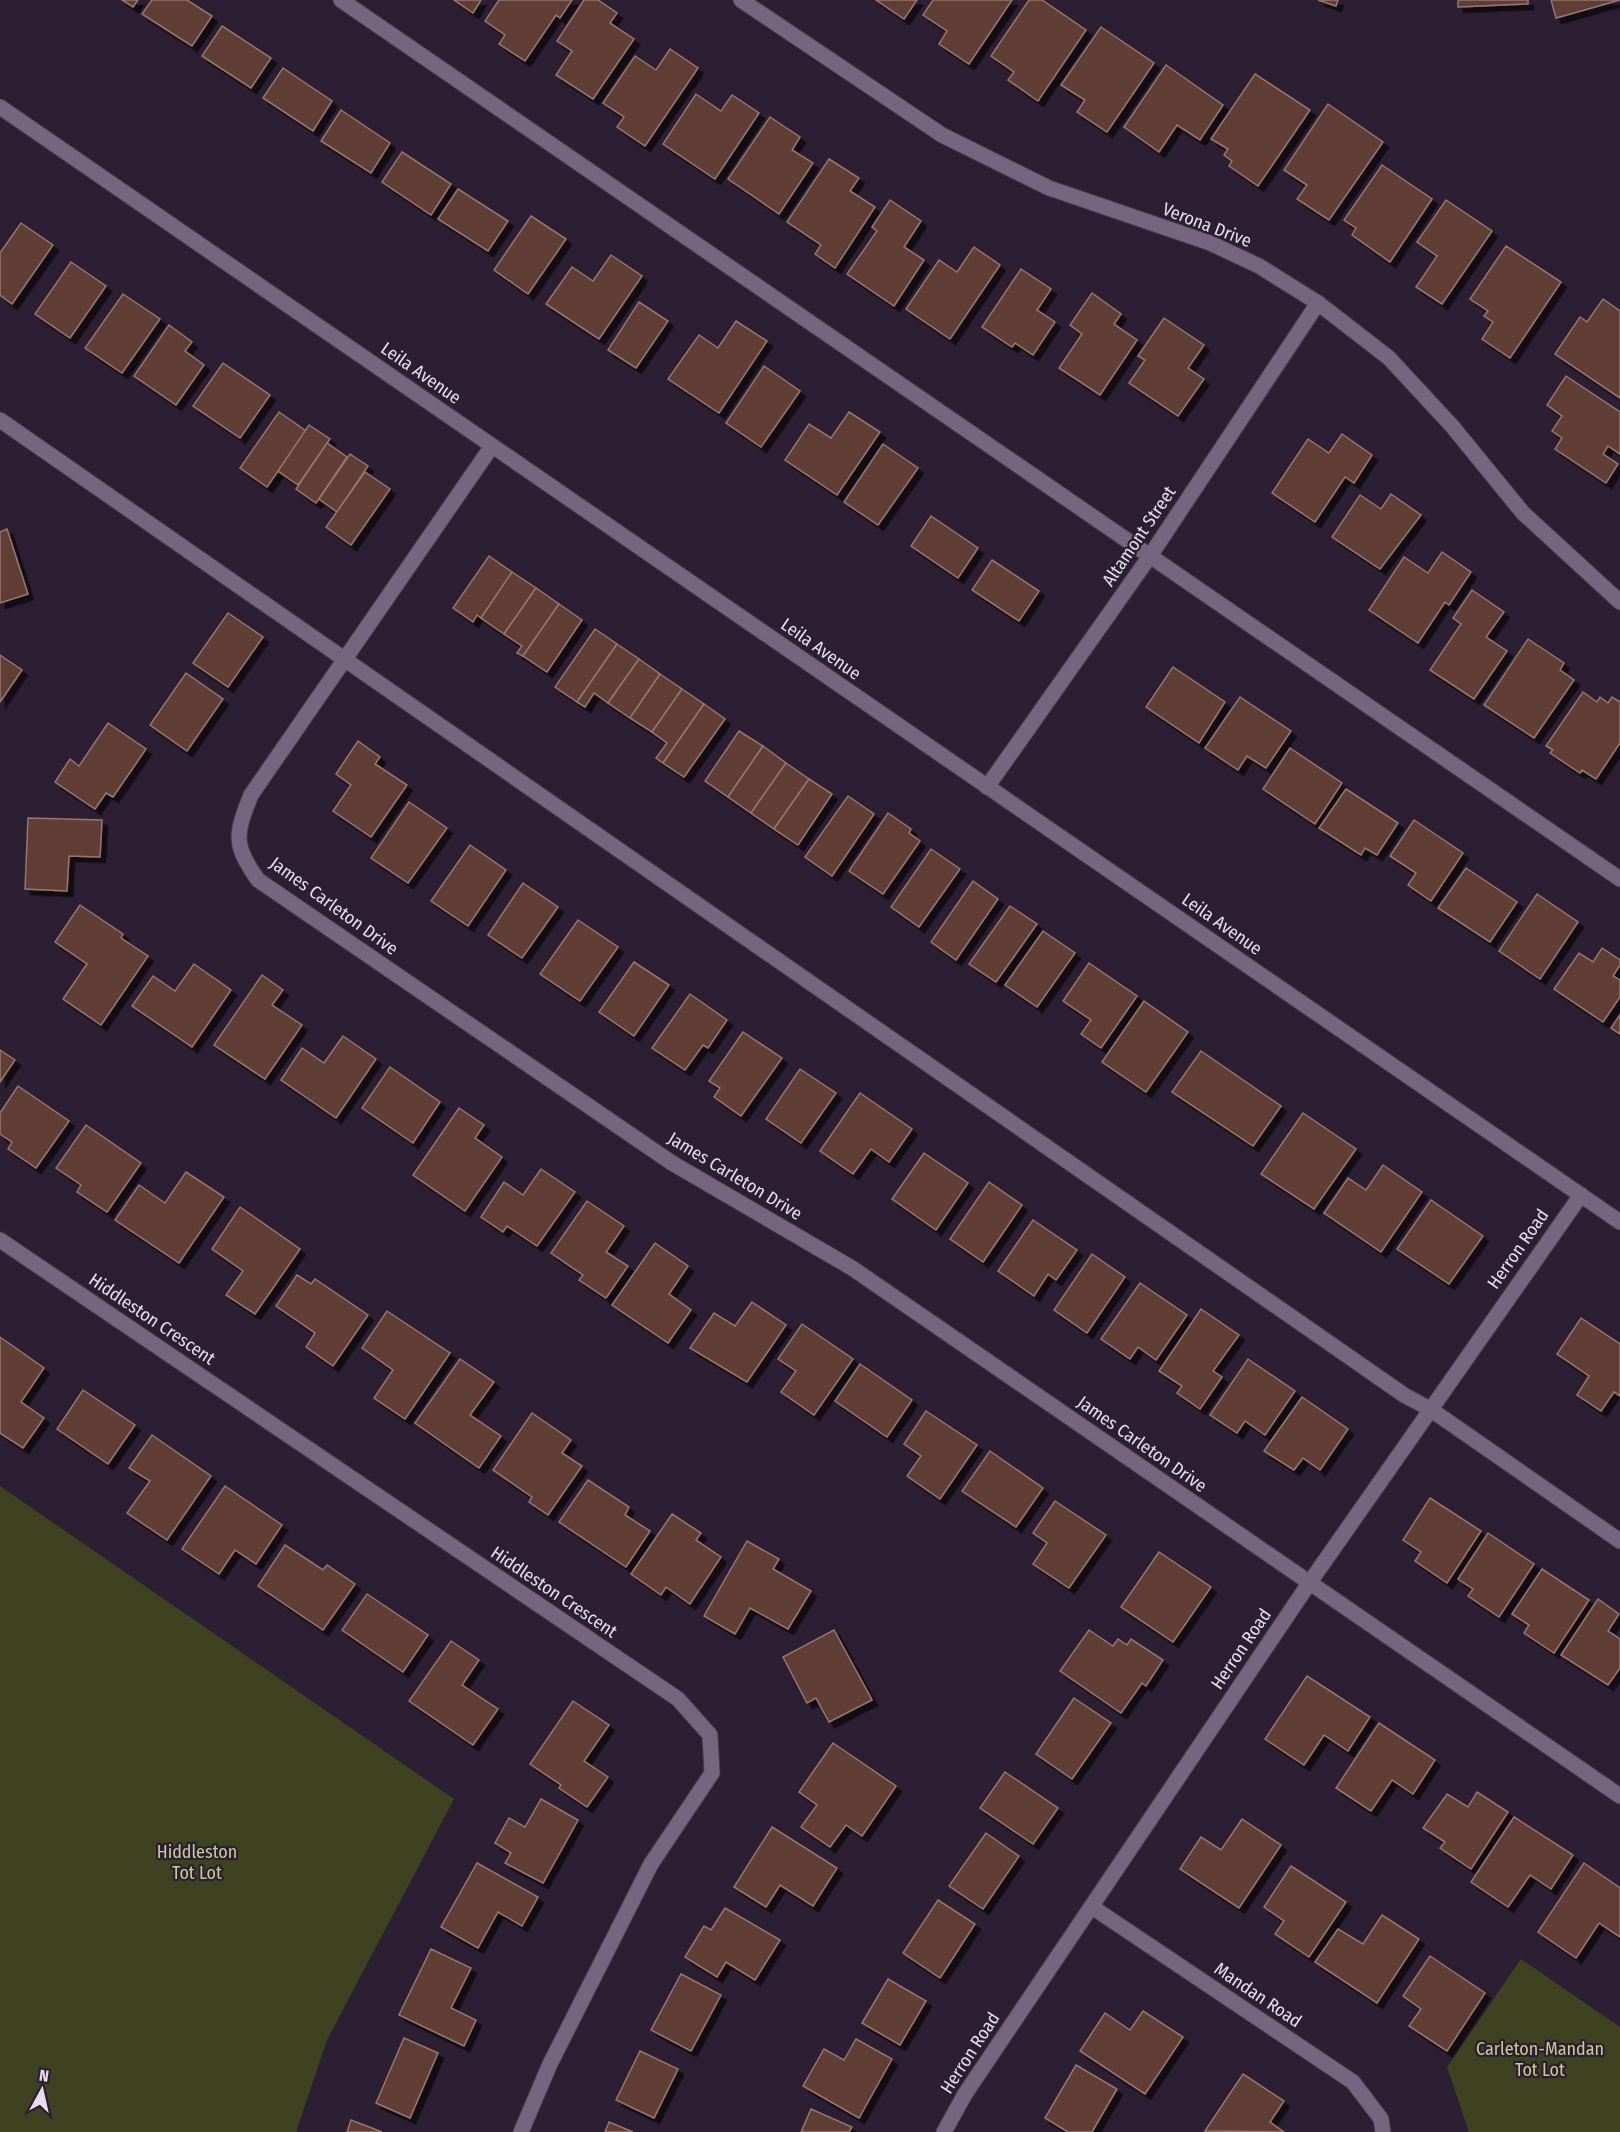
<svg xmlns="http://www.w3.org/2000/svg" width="1620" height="2132" viewBox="0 0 1620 2132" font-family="'Fira Sans Condensed',sans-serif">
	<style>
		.green { fill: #3e4220 }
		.building { fill: #613e34; stroke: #96766d; stroke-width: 1.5; filter: url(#shadow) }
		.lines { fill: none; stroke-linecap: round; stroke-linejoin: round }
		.minor-casing { stroke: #463b4d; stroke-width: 17 }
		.minor { stroke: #75657e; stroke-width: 15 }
		.labels { text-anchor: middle; stroke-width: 4.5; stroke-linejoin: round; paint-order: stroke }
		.street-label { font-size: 18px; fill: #e5ddeb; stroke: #2c1e33 }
		.park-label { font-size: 18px; fill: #c5cd8f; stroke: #2c1e33 }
	</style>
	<defs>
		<filter id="shadow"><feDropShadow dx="5.5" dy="5.5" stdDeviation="0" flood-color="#0009"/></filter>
	</defs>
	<rect width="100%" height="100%" fill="#2c1e33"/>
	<!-- green -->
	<g class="green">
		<path d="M0,1486L454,1799L327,2040L296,2132H0Z"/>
		<path d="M1521,1959L1620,2027V2132H1469L1447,2067Z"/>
	</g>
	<!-- building -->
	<g class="building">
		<path d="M122,0H138L133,7Z"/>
		<path d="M152,0H187L212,16L192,46L142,14Z"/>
		<path d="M454,0H481L473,13Z"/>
		<path d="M499,0H572L560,18L556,15L525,61L499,44L505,35L485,21Z"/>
		<path d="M584,0H598L617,13L610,23L634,39L593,99L556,75L572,51L557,41Z"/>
		<path d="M876,0H917L904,19Z"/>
		<path d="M933,0H1012L969,64L939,44L947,31L923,15Z"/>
		<path d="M1029,0H1042L1086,30L1038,101L1008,80L1014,72L991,56Z"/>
		<path d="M1318,0H1338L1336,6Z"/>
		<path d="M1458,0H1528V4L1458,7Z"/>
		<path d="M1551,0H1620L1556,18Z"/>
		<path d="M222,26L271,58L251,88L202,56Z"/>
		<path d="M1101,27L1154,63L1107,132L1077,112L1085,100L1061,85Z"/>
		<path d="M670,49L698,68L645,146L617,127L624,117L603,103L635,56L656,70Z"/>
		<path d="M1166,65L1223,105L1200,140L1177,125L1159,152L1124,127Z"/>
		<path d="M283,68L332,101L313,131L263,98Z"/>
		<path d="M1255,74L1310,110L1258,186L1229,166L1232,161L1224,155L1228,149L1211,139Z"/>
		<path d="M696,94L721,111L732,95L759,113L715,179L663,144Z"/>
		<path d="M1328,104L1383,142L1329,220L1297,199L1307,185L1284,170Z"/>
		<path d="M341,110L390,143L371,173L321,141Z"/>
		<path d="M770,117L800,137L792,150L813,163L779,214L728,179Z"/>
		<path d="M402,152L451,184L431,215L382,182Z"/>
		<path d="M829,159L859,178L850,191L875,207L835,268L815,254L821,245L787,222Z"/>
		<path d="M1382,165L1432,199L1390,262L1352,235L1356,228L1344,220Z"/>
		<path d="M458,189L508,221L488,251L438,219Z"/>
		<path d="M890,200L921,221L904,247L924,260L894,306L847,274L877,231L872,227Z"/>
		<path d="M1446,200L1492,231L1442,304L1416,287L1437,256L1417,242Z"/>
		<path d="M531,216L566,239L528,294L494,270Z"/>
		<path d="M21,223L53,245L12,304L0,295V253Z"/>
		<path d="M1506,246L1561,282L1510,358L1482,339L1493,322L1484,316L1488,311L1470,299Z"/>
		<path d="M974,247L1000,265L950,339L906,309L939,260L957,272Z"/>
		<path d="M611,255L642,276L599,339L546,304L572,267L593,281Z"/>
		<path d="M71,262L106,286L70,338L35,314Z"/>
		<path d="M1021,269L1051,289L1037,310L1055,322L1033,355L1015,343L1012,347L982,327Z"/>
		<path d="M1092,293L1121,314L1114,324L1137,340L1100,395L1059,368L1082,334L1070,325Z"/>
		<path d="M123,294L160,319L122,373L85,348Z"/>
		<path d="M1603,299L1620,311V398L1555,354L1580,317L1587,322Z"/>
		<path d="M639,302L668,321L636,368L608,350Z"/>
		<path d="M1164,318L1204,345L1188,368L1204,379L1178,416L1129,383L1145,360L1138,356Z"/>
		<path d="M736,321L767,341L719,413L668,379L699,335L718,348Z"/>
		<path d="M169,325L192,342L185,351L204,365L176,405L134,376Z"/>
		<path d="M223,363L270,395L240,438L193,406Z"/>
		<path d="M764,366L800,391L761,447L726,423Z"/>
		<path d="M1566,376L1620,412V454L1608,446L1603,454L1618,464L1606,483L1555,449L1562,438L1552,431L1562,416L1547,405Z"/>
		<path d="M279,412L306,431L267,487L240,468Z"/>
		<path d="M849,412L880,432L837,495L785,460L809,424L831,438Z"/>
		<path d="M309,425L330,439L298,485L278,471Z"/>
		<path d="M1342,434L1372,455L1354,483L1345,477L1315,522L1272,493L1308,439L1329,453Z"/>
		<path d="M327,443L347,457L316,503L296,489Z"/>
		<path d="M883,444L918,468L878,525L844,502Z"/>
		<path d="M350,454L368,466L337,512L319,499Z"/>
		<path d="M365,472L390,489L351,545L326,527Z"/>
		<path d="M1391,494L1421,515L1380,569L1332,537L1360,495L1381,509Z"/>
		<path d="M931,516L978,548L958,578L911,546Z"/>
		<path d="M7,529L28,594L0,603V532Z"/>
		<path d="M1442,552L1471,572L1449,605L1445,602L1418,643L1369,610L1404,557L1428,573Z"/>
		<path d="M489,556L512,572L481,618L477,615L473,622L453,608Z"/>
		<path d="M992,560L1039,591L1019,621L972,590Z"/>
		<path d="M512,572L536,588L504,634L481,618Z"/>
		<path d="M536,588L559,604L523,656L517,653L522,646L504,634Z"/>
		<path d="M1472,590L1504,612L1486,637L1507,651L1474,699L1430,670L1461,624L1453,618Z"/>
		<path d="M559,604L582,620L547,672L523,656Z"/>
		<path d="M228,613L263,637L228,687L193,663Z"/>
		<path d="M595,629L617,644L577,702L555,687Z"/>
		<path d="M1528,639L1564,663L1560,670L1574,680L1534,738L1484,705Z"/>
		<path d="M617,644L639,659L608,703L594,693L585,707L577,702Z"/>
		<path d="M0,655L22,670L0,702Z"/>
		<path d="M639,659L660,674L630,718L608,703Z"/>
		<path d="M1173,667L1225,702L1199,743L1146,707Z"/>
		<path d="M186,673L223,699L187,751L150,725Z"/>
		<path d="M660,674L682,689L652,732L630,718Z"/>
		<path d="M682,689L704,704L663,763L656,758L667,743L652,732Z"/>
		<path d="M1583,692L1597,702L1600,697L1608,703L1612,697L1620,702V743L1596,779L1582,770L1580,773L1550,753L1553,750L1546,746Z"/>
		<path d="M1240,697L1291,731L1266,768L1247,756L1238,770L1205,748Z"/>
		<path d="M704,704L725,719L684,777L663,763Z"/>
		<path d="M108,723L146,749L113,797L106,793L95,809L55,782L70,759L79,766Z"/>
		<path d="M739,731L763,746L728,797L705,781Z"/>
		<path d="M358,741L380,757L375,764L407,785L371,837L333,811L351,785L336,774Z"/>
		<path d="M763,746L786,763L751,813L728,797Z"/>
		<path d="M1290,748L1342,783L1315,824L1263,789Z"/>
		<path d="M786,763L809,779L774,829L751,813Z"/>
		<path d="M809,779L832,794L798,845L774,829Z"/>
		<path d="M1346,789L1398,823L1377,855L1365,848L1361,855L1319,828Z"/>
		<path d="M848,796L874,814L832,876L805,857Z"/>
		<path d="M409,802L447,828L408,883L371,858Z"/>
		<path d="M888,813L911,829L909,833L920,841L883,894L849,871Z"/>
		<path d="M28,818L102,820L100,857L69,856L67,891L25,889Z"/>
		<path d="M1414,820L1463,853L1431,901L1408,885L1416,873L1390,856Z"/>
		<path d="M470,845L506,870L468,926L431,901Z"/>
		<path d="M931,849L960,869L919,927L891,907Z"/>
		<path d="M1466,868L1517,902L1490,942L1438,908Z"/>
		<path d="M973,881L998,899L956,960L931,942Z"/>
		<path d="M523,883L558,907L522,958L488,935Z"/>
		<path d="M1537,894L1578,922L1540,979L1499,951Z"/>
		<path d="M80,905L123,934L121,938L148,956L101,1025L63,999L87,964L55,942Z"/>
		<path d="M1010,906L1037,924L996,982L969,964Z"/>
		<path d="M578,920L618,947L580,1001L540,974Z"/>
		<path d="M1043,931L1075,953L1037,1007L1005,985Z"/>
		<path d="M1602,948L1620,960V965L1613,976L1620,980V997L1603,1022L1554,989L1579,953L1593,962Z"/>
		<path d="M634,962L669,985L634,1036L599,1012Z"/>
		<path d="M1089,963L1137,996L1101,1048L1081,1034L1091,1020L1063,1001Z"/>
		<path d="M194,964L231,990L192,1047L132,1006L153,976L175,991Z"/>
		<path d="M262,975L283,990L272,1005L302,1025L265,1079L214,1045Z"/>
		<path d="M690,994L727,1020L708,1048L703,1045L685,1070L652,1048Z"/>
		<path d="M1144,1001L1188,1032L1146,1092L1102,1062Z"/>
		<path d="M1620,1015V1034L1611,1028Z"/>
		<path d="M743,1032L782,1058L741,1116L714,1097L720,1088L709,1081Z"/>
		<path d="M343,1036L376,1059L336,1118L281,1080L302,1048L324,1063Z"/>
		<path d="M0,1050L15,1060L0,1082Z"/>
		<path d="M1201,1051L1281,1106L1253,1146L1172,1092Z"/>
		<path d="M390,1067L440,1102L413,1143L362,1108Z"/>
		<path d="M800,1069L836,1093L801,1143L766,1119Z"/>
		<path d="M18,1086L69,1121L36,1168L8,1149L12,1142L0,1134V1113Z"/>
		<path d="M860,1093L912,1129L889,1162L871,1149L853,1174L820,1151Z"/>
		<path d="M459,1108L484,1125L475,1138L502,1157L465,1211L413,1175Z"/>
		<path d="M1303,1113L1356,1149L1314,1209L1261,1174Z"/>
		<path d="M86,1125L141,1163L107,1212L77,1192L81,1185L56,1168Z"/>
		<path d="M924,1153L968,1183L936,1230L892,1199Z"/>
		<path d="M1383,1165L1422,1192L1381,1252L1324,1213L1348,1178L1366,1190Z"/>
		<path d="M541,1169L575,1192L537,1246L507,1226L503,1232L481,1217L504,1182L523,1195Z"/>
		<path d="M186,1172L224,1197L179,1263L115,1220L139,1185L165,1203Z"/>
		<path d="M989,1182L1022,1205L983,1262L950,1239Z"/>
		<path d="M1431,1200L1483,1236L1449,1284L1397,1249Z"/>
		<path d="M587,1201L624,1226L606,1252L628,1266L606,1298L579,1280L583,1275L551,1253Z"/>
		<path d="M240,1207L300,1249L255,1314L226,1295L243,1271L212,1249Z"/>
		<path d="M1033,1220L1077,1250L1056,1280L1048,1274L1034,1296L998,1271Z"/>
		<path d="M655,1243L688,1266L669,1294L691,1310L668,1343L612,1305Z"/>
		<path d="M1092,1254L1125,1277L1087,1333L1054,1310Z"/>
		<path d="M297,1275L311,1284L315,1279L368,1315L333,1366L306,1347L315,1333L276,1306Z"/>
		<path d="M1140,1283L1187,1315L1156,1360L1138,1347L1130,1359L1101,1339Z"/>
		<path d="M752,1302L786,1325L747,1382L690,1348L714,1313L735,1326Z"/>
		<path d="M1201,1309L1239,1335L1213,1371L1222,1377L1200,1409L1177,1393L1182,1386L1159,1371Z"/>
		<path d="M387,1311L450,1353L405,1419L374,1398L393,1370L362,1348Z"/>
		<path d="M1581,1318L1620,1344V1396L1614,1392L1601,1411L1577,1395L1589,1376L1557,1354Z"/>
		<path d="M802,1324L853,1359L814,1415L781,1392L796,1371L778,1359Z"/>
		<path d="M0,1337L44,1368L21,1402L44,1418L23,1448L0,1433Z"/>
		<path d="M460,1359L494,1382L470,1415L501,1436L479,1468L415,1423Z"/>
		<path d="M1248,1359L1295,1391L1265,1435L1245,1421L1237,1433L1210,1415Z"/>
		<path d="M860,1364L912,1400L887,1437L835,1401Z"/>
		<path d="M83,1390L135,1425L108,1464L57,1429Z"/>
		<path d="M1302,1397L1348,1429L1320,1470L1303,1458L1294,1470L1264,1451Z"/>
		<path d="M926,1411L977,1445L940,1499L907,1476L921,1456L904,1444Z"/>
		<path d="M532,1413L571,1440L562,1453L582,1466L548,1515L529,1502L532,1497L493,1470Z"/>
		<path d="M152,1435L211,1476L167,1540L127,1513L150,1481L129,1468Z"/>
		<path d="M990,1451L1043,1488L1016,1527L962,1491Z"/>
		<path d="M588,1480L629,1507L625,1515L650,1531L626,1567L559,1522Z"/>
		<path d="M225,1486L282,1525L256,1564L235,1550L219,1574L182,1549Z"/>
		<path d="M1430,1498L1481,1531L1447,1583L1415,1561L1421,1552L1403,1540Z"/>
		<path d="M1055,1501L1106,1535L1069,1588L1033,1564L1047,1543L1033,1533Z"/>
		<path d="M672,1514L701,1533L696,1540L721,1557L690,1604L666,1587L661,1595L631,1574Z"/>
		<path d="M1488,1533L1534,1564L1499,1617L1468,1596L1473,1589L1458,1579Z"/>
		<path d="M747,1541L779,1559L773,1569L811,1591L788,1629L750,1608L735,1634L704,1616Z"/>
		<path d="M285,1545L323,1570L327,1565L355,1584L323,1630L258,1586Z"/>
		<path d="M1159,1552L1211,1587L1173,1642L1121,1607Z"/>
		<path d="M1542,1569L1589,1600L1554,1653L1524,1633L1529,1625L1512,1614Z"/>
		<path d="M367,1594L428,1635L403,1672L342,1630Z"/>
		<path d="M1598,1599L1619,1614L1608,1631L1620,1639V1668L1608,1685L1561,1655Z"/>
		<path d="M834,1630L872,1700L829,1722L816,1698L807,1703L783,1657Z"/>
		<path d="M1089,1630L1113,1646L1118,1639L1127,1645L1131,1639L1163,1660L1146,1686L1142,1683L1121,1713L1060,1671Z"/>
		<path d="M451,1641L479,1660L462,1685L498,1709L473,1745L409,1701Z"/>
		<path d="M1307,1676L1370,1717L1348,1751L1324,1735L1304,1765L1265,1739Z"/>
		<path d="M1074,1698L1111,1723L1072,1779L1036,1754Z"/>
		<path d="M573,1701L609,1725L584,1761L608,1777L587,1807L559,1788L561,1785L530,1764Z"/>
		<path d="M1379,1723L1435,1760L1413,1794L1392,1780L1371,1811L1336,1788Z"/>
		<path d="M833,1743L896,1786L862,1836L846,1825L830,1847L801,1827L817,1805L799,1792Z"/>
		<path d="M1005,1772L1058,1808L1033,1844L980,1808Z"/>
		<path d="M1477,1792L1508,1812L1471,1869L1440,1848L1445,1842L1423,1828L1447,1794L1468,1807Z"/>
		<path d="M541,1799L578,1820L543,1883L505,1863L511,1853L495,1843L509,1818L525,1827Z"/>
		<path d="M1514,1817L1573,1855L1551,1889L1530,1875L1508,1907L1471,1882Z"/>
		<path d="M1242,1819L1281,1845L1239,1908L1180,1869L1201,1837L1221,1850Z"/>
		<path d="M772,1827L837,1868L813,1906L780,1885L766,1907L734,1887Z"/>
		<path d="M986,1833L1019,1856L983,1909L949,1886Z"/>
		<path d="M477,1863L538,1897L522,1926L498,1912L478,1948L441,1927Z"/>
		<path d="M1584,1863L1620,1888V1937L1599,1923L1576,1958L1538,1932Z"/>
		<path d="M1291,1866L1346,1902L1309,1957L1275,1934L1284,1921L1264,1907Z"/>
		<path d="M938,1900L975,1924L940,1978L903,1953Z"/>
		<path d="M725,1908L780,1940L755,1980L726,1962L717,1977L685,1957L704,1926L711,1930Z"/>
		<path d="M1382,1915L1419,1939L1377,2003L1315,1962L1338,1929L1363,1944Z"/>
		<path d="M431,1949L471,1968L451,2008L476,2020L464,2046L399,2015Z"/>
		<path d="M1430,1956L1485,1993L1447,2051L1409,2026L1421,2009L1403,1996Z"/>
		<path d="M681,1974L721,1995L691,2051L651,2030Z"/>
		<path d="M888,1979L926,2001L900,2045L862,2023Z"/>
		<path d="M1143,2011L1183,2037L1145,2094L1080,2051L1105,2013L1130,2030Z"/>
		<path d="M404,2038L438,2053L410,2118L376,2103Z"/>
		<path d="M856,2039L892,2059L859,2118L803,2086L824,2049L844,2060Z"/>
		<path d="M640,2051L678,2069L654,2118L616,2100Z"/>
		<path d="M1076,2065L1117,2089L1092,2132H1068L1045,2118Z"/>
		<path d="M1243,2074L1284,2101L1270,2122L1284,2132L1205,2131Z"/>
		<path d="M811,2109L852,2127L849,2132H801Z"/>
		<path d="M351,2120L382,2132H347Z"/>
		<path d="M609,2122L633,2132H605Z"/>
	</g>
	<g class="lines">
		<!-- minor casing -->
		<g class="minor-casing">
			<g id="minor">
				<path d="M341,0L1620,879"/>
				<path d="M741,0L942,135L1049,188L1210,243L1259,266L1318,303L1389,358L1452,426L1523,513L1620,602"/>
				<path d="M0,107L1620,1222"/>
				<path d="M0,420L1404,1395L1430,1409L1620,1541"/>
				<path d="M492,446L251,795C235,835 233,844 258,880L672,1163L852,1268L1620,1796"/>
				<path d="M987,787L1150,556L1318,303"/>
				<path d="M0,1240L678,1699L710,1735L712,1773L651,1864L550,2064L521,2132"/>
				<path d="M1092,1907L1353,2082L1381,2119L1383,2132"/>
				<path d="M944,2132L965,2094L1310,1582L1581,1195"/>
			</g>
		</g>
		<!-- minor -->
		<use href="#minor" class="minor"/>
	</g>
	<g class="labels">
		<!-- street labels -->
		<g class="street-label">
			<text transform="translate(1207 225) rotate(21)" y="6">Verona Drive</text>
			<text transform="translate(421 373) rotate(35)" y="6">Leila Avenue</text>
			<text transform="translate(1139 536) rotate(-56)" y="6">Altamont Street</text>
			<text transform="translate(821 649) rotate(35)" y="6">Leila Avenue</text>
			<text transform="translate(334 906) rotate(36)" y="6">James Carleton Drive</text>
			<text transform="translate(1222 924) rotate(35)" y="6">Leila Avenue</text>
			<text transform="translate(735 1176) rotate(31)" y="6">James Carleton Drive</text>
			<text transform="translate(1518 1249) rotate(-55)" y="6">Herron Road</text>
			<text transform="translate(152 1319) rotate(34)" y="6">Hiddleston Crescent</text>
			<text transform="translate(1142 1444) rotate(35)" y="6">James Carleton Drive</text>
			<text transform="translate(554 1592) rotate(34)" y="6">Hiddleston Crescent</text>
			<text transform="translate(1241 1649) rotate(-56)" y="6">Herron Road</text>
			<text transform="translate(1258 1995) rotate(34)" y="6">Mandan Road</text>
			<text transform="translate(970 2053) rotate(-57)" y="6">Herron Road</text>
		</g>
		<!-- park labels -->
		<g class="park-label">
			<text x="197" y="1858">Hiddleston<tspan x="197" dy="21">Tot Lot</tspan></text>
			<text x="1540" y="2055">Carleton-Mandan<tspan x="1540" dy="21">Tot Lot</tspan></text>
		</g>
	</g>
	<!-- north arrow -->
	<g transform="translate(42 2090) rotate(8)" stroke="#2c1e33" stroke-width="4.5" paint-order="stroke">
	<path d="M0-4.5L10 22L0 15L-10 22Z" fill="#e5ddeb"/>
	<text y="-9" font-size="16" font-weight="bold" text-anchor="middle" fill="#e5ddeb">N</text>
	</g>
</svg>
